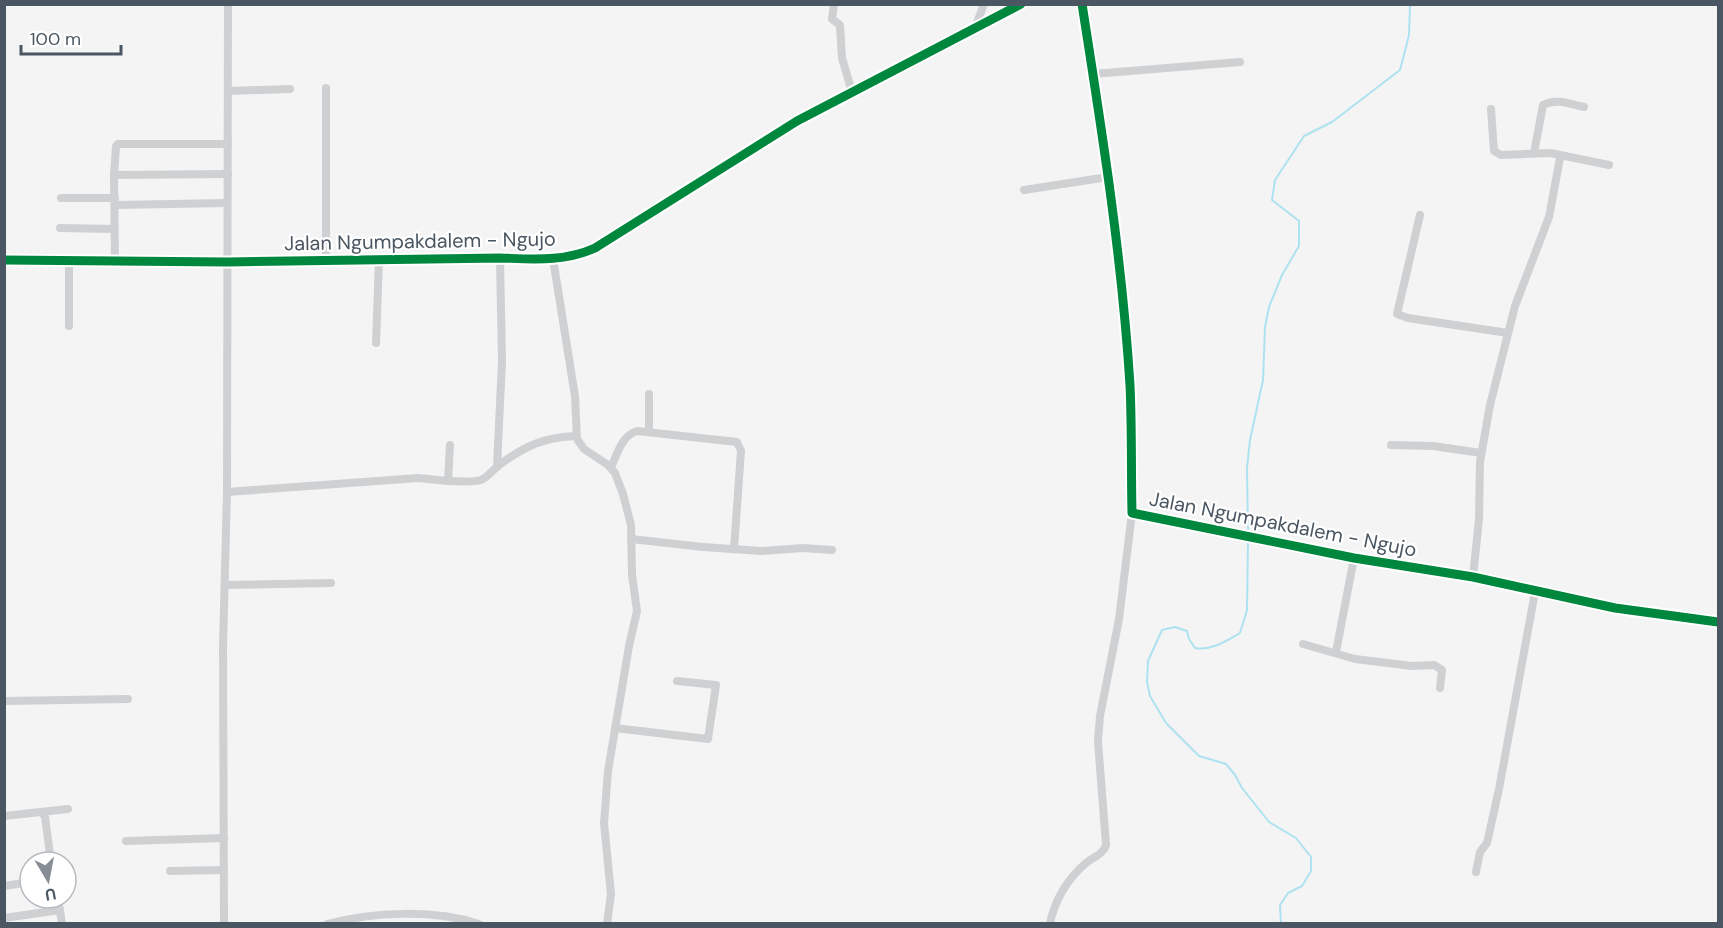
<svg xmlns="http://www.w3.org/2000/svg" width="1723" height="928" viewBox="0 0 1723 928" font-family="'DM Sans',sans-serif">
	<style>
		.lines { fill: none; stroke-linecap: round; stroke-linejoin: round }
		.stream { stroke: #aee2f0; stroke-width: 2 }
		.street { stroke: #ced0d2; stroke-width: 8 }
		.secondary { stroke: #ced0d4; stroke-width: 10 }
		.cycleway-casing { stroke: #fff; stroke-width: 13 }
		.cycleway { stroke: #00873e; stroke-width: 9 }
		.labels { text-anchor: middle; stroke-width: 4.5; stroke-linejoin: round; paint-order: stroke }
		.street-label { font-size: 20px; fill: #4a5661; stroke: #fff }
	</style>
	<rect width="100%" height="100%" fill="#f4f4f4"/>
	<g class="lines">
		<!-- stream -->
		<g class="stream">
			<path d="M1248,534L1247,468L1250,440L1263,380L1265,327L1269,307L1282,275L1299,246V221L1272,200L1275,180L1304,136L1332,122L1400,70L1409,35L1410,4"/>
			<path d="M1248,540L1247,610L1240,633C1226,641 1211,651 1195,648L1189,639L1187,631L1175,627L1162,630L1148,661L1147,682L1150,696L1166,723L1199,756L1226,764L1235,775L1242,788L1269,822L1296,838L1311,857V871L1302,886L1288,893L1280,905L1281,924"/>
		</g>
		<!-- street -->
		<g class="street">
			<path d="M834,4L832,19L840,25L842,58L852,92"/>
			<path d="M975,28L984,4"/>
			<path d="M1093,74L1240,62"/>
			<path d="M326,88V260"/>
			<path d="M228,91L290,89"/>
			<path d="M1534,153L1543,105C1555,98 1570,104 1584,107"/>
			<path d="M1560,155L1609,165"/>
			<path d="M114,175L116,146L118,144H228"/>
			<path d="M1024,190L1108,177"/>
			<path d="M61,198H115"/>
			<path d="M115,205L227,203"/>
			<path d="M1420,215L1397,314L1408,318L1508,333"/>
			<path d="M60,228L114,229"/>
			<path d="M553,259L575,396L577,439L584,449L608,465L615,473L623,494L631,525L632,575L637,611L629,646L608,771L604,823L611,894L607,924"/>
			<path d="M115,262L114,175L228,174"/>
			<path d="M69,326V261"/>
			<path d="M376,343L379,259"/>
			<path d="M649,394V432"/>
			<path d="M1391,445L1433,446L1481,453"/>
			<path d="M497,467L502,361L500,258"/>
			<path d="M611,467C617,455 622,435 637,431L737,442L741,451L734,549"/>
			<path d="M448,481C458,481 471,483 481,480C488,477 493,470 499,465C525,446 544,437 576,436"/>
			<path d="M227,492L418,478L448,481L450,445"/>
			<path d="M631,539L703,547L761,551L803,548L832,550"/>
			<path d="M1473,577L1479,519L1480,462L1490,405L1515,306L1549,217L1560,158V155L1551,153L1501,155L1494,151L1491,109"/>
			<path d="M226,585L331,583"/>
			<path d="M1303,644L1355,659L1412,666L1434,665L1442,670L1440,688"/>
			<path d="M1336,652L1354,558"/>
			<path d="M4,701L128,699"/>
			<path d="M615,728L708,739L716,685L677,681"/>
			<path d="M42,812L45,817L51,862"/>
			<path d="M4,816L68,809"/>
			<path d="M126,841L224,838"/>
			<path d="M170,871L224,870"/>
			<path d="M1476,872L1480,852L1487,843L1499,789L1535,592"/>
			<path d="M4,886L30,882"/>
			<path d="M60,910L62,924"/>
			<path d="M4,918L60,910L57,898"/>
			<path d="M224,924L223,646L227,492L228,4"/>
			<path d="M327,924C373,912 433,909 479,924"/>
			<path d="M1050,924C1054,901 1068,878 1086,863C1093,857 1103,855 1106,845L1098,741L1100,716L1119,619L1132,513"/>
		</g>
		<!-- secondary -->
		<g class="secondary">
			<path d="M1082,4C1102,131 1122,258 1130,385C1132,428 1131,471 1132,513L1354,558L1473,577L1615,608L1718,622"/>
			<path d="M4,260L227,262L500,258C533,259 564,262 595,248L797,121L1021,4"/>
		</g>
		<!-- cycleway casing -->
		<g class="cycleway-casing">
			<g id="cycleway">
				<path d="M1082,4C1102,131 1122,258 1130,385C1132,428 1131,471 1132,513L1354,558L1473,577L1615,608L1718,622"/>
				<path d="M4,260L227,262L500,258C533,259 564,262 595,248L797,121L1021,4"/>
			</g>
		</g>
		<!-- cycleway -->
		<use href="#cycleway" class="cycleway"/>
	</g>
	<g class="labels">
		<!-- street labels -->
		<g class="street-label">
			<text transform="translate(420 241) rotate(-1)" y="7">Jalan Ngumpakdalem - Ngujo</text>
			<text transform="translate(1283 524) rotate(11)" y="7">Jalan Ngumpakdalem - Ngujo</text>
		</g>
	</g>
	<!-- border -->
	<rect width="1723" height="928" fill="none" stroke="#4a5661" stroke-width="12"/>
	<!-- north arrow -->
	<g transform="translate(48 880) rotate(170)"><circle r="28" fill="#ffffff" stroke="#b7bbc0" stroke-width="1.5"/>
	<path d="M0-4.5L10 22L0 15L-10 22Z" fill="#868d94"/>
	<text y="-9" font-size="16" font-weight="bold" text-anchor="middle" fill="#4a5661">U</text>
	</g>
	<!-- scale -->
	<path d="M21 45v9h100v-9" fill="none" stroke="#4a5661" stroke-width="3"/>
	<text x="30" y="45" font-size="18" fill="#4a5661" stroke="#ffffff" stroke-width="4.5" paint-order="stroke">100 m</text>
</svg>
